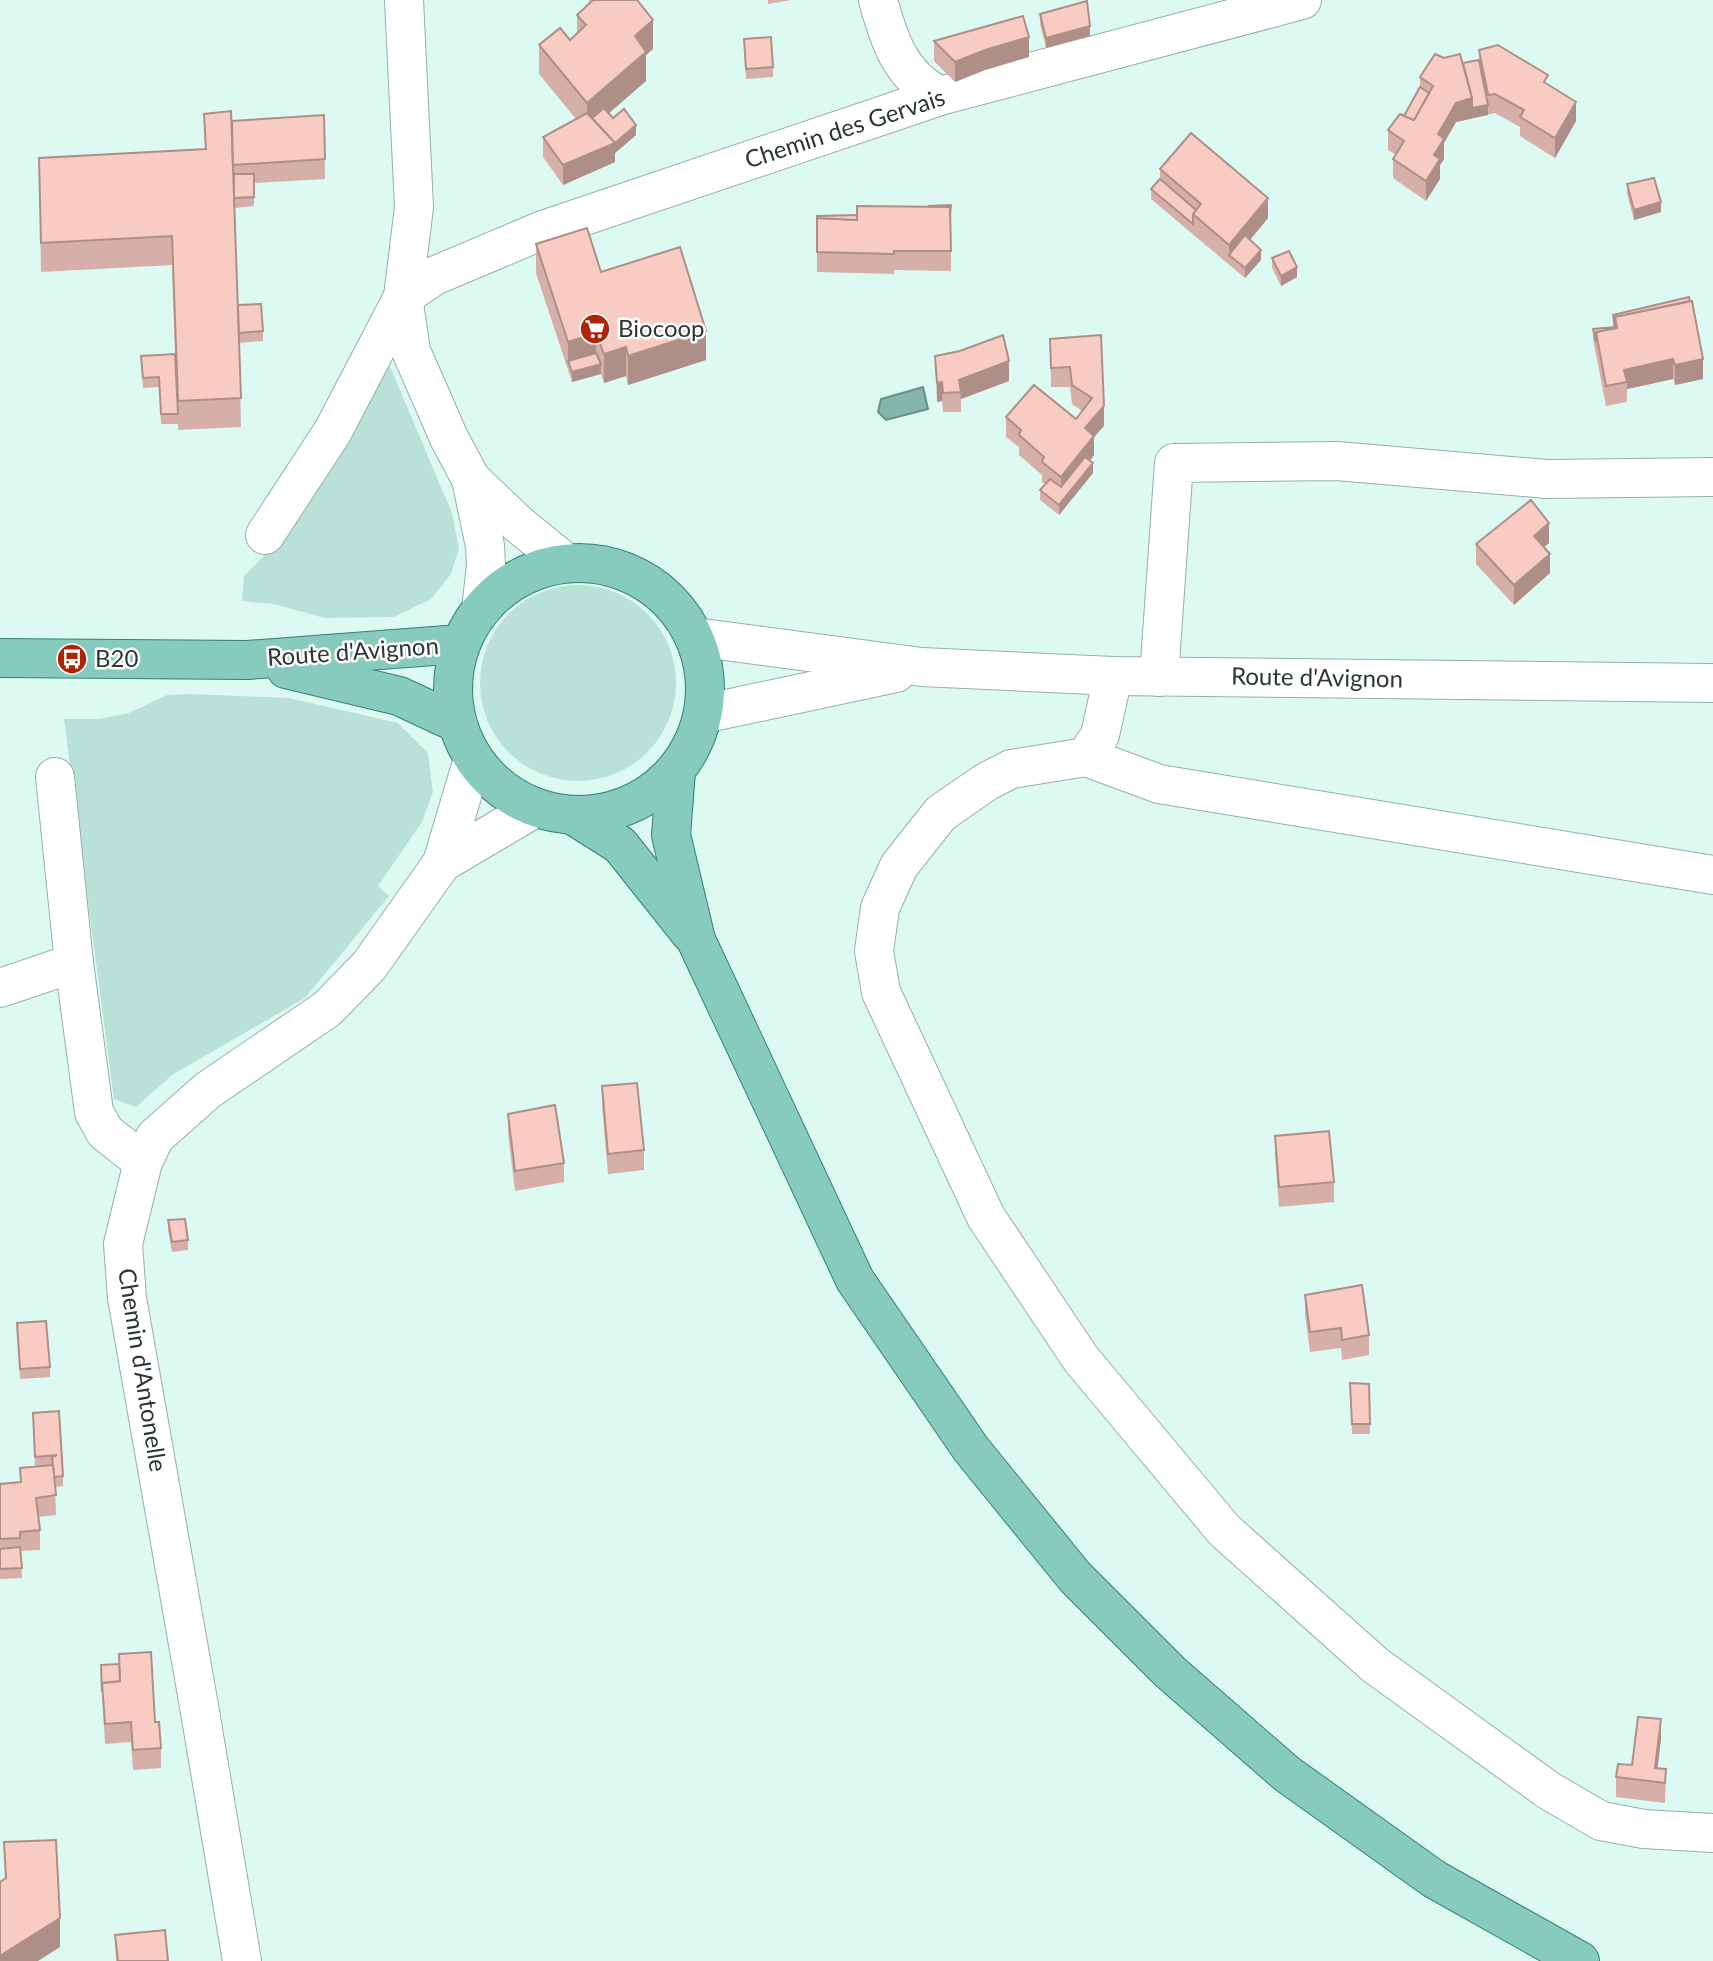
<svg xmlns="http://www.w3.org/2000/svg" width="1713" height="1961" viewBox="0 0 1713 1961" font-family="Lato,sans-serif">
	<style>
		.green { fill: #bae1d7 }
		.water { fill: #86b5aa; stroke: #6b8f87; stroke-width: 2 }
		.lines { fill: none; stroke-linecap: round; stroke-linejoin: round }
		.minor-casing { stroke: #94b0a9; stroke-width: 40 }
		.major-casing { stroke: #338173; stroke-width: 40 }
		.minor { stroke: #fff; stroke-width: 38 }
		.major { stroke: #87cbbf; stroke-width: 38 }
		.wall { fill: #d6afa8 }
		.shaded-wall { fill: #ae8f88 }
		.building { fill: #f9ccc3; stroke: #ae8f88; stroke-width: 2 }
		.labels { text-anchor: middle; stroke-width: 5; stroke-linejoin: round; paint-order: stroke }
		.street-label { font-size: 24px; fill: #2c3734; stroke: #fff }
		.poi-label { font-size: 24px; fill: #2c3734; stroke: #fff; text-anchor: start }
	</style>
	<rect width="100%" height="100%" fill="#dcfaf2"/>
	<!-- green -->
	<g class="green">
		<path d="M389,364L452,513L459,549L451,574L431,599L394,617L324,618L274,604L242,601L244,576L299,520L351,438Z"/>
		<circle cx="578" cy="683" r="98"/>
		<path d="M191,694L289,698L398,723L428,753L433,792L422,822L378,886L389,896L305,998L172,1075L136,1107L114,1099L64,719H99L129,713L167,695Z"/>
	</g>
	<!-- water -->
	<path class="water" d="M923,387L928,409L886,420L878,412L881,399Z"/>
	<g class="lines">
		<!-- minor casing -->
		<g class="minor-casing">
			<g id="minor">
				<path d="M404,0L414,207L403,297L411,351L449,438L471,479L517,523L566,563"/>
				<path d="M878,0C889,40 900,76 940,96"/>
				<path d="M471,479L485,546L486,565L481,610"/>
				<path d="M265,535L333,431L403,297L434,276L543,230L940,96L1302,0"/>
				<path d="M695,637L922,667L1113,676L1713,683"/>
				<path d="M1113,676L1100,735L1086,757L1011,769L986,782L941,813L899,866L880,908L874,951L881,992L986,1217L1081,1359L1224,1530L1375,1665L1548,1790L1601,1821L1644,1829L1713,1833"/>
				<path d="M1159,677L1174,463L1337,461L1547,479L1713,477"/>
				<path d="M703,714L896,673"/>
				<path d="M1086,757L1159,784L1713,875"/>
				<path d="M55,777L74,963L94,1112L105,1132L143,1162"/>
				<path d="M442,863L535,808"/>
				<path d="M0,988L74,963"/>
				<path d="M242,1961L199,1706L127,1298L123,1244L143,1162L155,1137L208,1090L327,1009L369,966L442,863L473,759"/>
			</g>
		</g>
		<!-- major casing -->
		<g class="major-casing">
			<g id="major">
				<circle cx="579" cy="689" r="126"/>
				<path d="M0,658L247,660L460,644"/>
				<path d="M286,669L399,696L457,723"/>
				<path d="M676,771L671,835L696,940L855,1280L971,1449L1075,1577L1170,1672L1287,1774L1434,1879L1580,1961"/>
				<path d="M574,816L620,845L690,933"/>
			</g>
		</g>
		<!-- minor -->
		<use href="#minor" class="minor"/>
		<!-- major -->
		<use href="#major" class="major"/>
	</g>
	<!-- wall -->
	<g class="wall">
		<path d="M589,0H637L653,49L646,55V81L609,113L613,118L636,135L615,153V162L563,185L543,157V137L576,119L539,74V45L570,40L577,34V15L589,3Z"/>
		<path d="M768,0H791L768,4Z"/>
		<path d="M1040,14L1090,36L1046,48L1040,24Z"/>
		<path d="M934,41L1029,57L985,70L955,82L934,61Z"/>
		<path d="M744,49L773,67V77L746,79Z"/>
		<path d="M1479,50L1548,84L1576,121L1555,158L1520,136V127L1495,113L1456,122L1444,143V159L1440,165V179L1426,201L1393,178V159L1396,155L1388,150V130L1404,116L1420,87V77L1444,58L1463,63L1479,60Z"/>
		<path d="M204,114L232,121L324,115L325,179L254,183V206L235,208L238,313L263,331V341L239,343L241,427L178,430V421V424H161L159,387L143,388L141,366V356L176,384L172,265L41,272L39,158L205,150Z"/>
		<path d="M1160,169L1268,218L1250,240L1261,260L1245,278L1151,199V189L1160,179Z"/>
		<path d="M1627,184L1661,212L1634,220L1627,194Z"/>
		<path d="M857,215H951V271L894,270V274L817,272V216Z"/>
		<path d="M536,244L601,272L706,360L628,385L626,376L604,383L601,374L572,382L536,273Z"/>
		<path d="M1272,258L1297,277L1281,286L1272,268Z"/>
		<path d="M1613,315L1703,379L1675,385L1673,379L1627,389V402L1606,406L1593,339V329L1613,327Z"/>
		<path d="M1101,335L1104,426L1094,437V455L1090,461L1093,473L1059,515L1040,500V490L1045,484L1042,482V475L1019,455V447L1006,437V417L1076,419L1082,411L1072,404L1070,387H1051L1050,339Z"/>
		<path d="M935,356L1009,381L961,399V412H943L942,401L937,402Z"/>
		<path d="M1549,543L1544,547L1550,573L1514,605L1476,564V544Z"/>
		<path d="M602,1086L644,1150V1170L608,1174L602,1106Z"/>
		<path d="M508,1114L564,1163V1182L515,1191L508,1133Z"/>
		<path d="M1275,1136L1334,1182V1202L1279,1207L1275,1155Z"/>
		<path d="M168,1220L188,1240V1250L172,1252L168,1230Z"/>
		<path d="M1305,1295L1369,1335V1355L1342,1360L1341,1348L1310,1352L1305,1315Z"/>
		<path d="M17,1323L50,1367V1377L20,1379Z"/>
		<path d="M1350,1383L1369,1384L1370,1434H1352Z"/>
		<path d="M33,1413L63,1476V1486L55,1487L56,1515L38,1517L40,1530V1550L20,1551L22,1578L0,1579V1484L20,1482V1468L35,1466Z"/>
		<path d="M119,1654L155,1722L161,1748V1768L133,1770L131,1742L105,1744L101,1675L119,1664Z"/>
		<path d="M1661,1739L1657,1768L1666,1769L1665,1803L1616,1797V1777L1632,1765Z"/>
		<path d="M4,1842L60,1947L5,1879Z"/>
		<path d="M115,1935L168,1961H116Z"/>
	</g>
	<!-- shaded-wall -->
	<g class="shaded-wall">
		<path d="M653,20V49L646,55V81L587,132V103L635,36Z"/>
		<path d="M1090,26V36L1046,48V38Z"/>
		<path d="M1029,37V57L985,70L955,82V62L985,50Z"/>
		<path d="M1472,98L1488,105V115L1456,122L1444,143V159L1440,165V179L1426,201V181L1434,155L1438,134L1456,103Z"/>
		<path d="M1576,102V121L1555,158V138Z"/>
		<path d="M636,125V135L615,153V162L563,185V165Z"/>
		<path d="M1268,198V218L1234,259L1229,255V265V245Z"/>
		<path d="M1661,202V212L1634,220V210Z"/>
		<path d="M1261,250V260L1245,278V268Z"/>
		<path d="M1297,267V277L1281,286V276Z"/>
		<path d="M706,331V360L628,385V356Z"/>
		<path d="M596,333V362L568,361V342Z"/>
		<path d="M626,347V376L604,383V354Z"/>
		<path d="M1673,359V379L1627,389V382L1624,370Z"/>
		<path d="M1703,359V379L1675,385V365Z"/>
		<path d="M1009,361V381L961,399L959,380Z"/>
		<path d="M601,364V374L572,382V372Z"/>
		<path d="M942,382V401L937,402V383Z"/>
		<path d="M1104,406V426L1094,437V455L1061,497V477L1085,428Z"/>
		<path d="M1093,463V473L1059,515V505Z"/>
		<path d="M1549,523V543L1534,555V536Z"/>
		<path d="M1550,554V573L1514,605V585Z"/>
		<path d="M1661,1719V1739L1656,1782L1655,1768Z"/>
		<path d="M60,1918V1947L38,1961H0V1956Z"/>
	</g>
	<!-- building -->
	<g class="building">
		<path d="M593,0H637L653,20L635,36L646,52L587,103L539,45L560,28L570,40L586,25L577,15Z"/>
		<path d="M1087,1L1090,26L1046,38L1040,14Z"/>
		<path d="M1023,16L1029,37L985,50L955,62L934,41Z"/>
		<path d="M771,37L773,67L746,69L744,39Z"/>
		<path d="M1498,45L1548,75L1544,82L1576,102L1555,138L1520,117L1524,110L1495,94L1488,95L1479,50Z"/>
		<path d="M1435,54L1444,58L1460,54L1472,98L1456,103L1438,134L1444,139L1434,155L1440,159L1426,181L1393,159L1404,141L1388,130L1400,114L1414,120L1433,86L1420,77Z"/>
		<path d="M1479,60L1488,105L1472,108V98L1463,63Z"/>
		<path d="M1420,87L1429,93L1414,120L1404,116Z"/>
		<path d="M604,108L613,118L624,109L636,125L615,143L592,118Z"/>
		<path d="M231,111L241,398L178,401L172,236L41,243L39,158L206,149L204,114Z"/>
		<path d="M587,113L615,143L563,165L543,137Z"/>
		<path d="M324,115L325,159L233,165L232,121Z"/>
		<path d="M1191,133L1268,198L1229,245L1193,214L1201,204L1160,169Z"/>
		<path d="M234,174H254V197L234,198Z"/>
		<path d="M1654,178L1661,202L1634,210L1627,184Z"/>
		<path d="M1160,179L1196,210L1193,214V224L1151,189Z"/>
		<path d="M951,205L950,215V207H929V206Z"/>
		<path d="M857,206L950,207L951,251H894V254L817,252V218L857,220Z"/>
		<path d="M857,215V220L817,218V216Z"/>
		<path d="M587,228L601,272L680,247L706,331L628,356L626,347L604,354L596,333L568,342L536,244Z"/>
		<path d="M1245,235L1261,250L1245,268L1229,255Z"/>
		<path d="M1289,251L1297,267L1281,276L1272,258Z"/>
		<path d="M1689,297L1690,301L1615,317V327L1613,315Z"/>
		<path d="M1692,301L1703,359L1675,365L1673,359L1624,370L1627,382L1606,386L1596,332L1617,328L1615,317Z"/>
		<path d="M261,304L263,331L239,333L238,305Z"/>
		<path d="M1615,327V328L1596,332V342L1593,329Z"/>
		<path d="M1003,335L1009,361L959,380L961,392L943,393L942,382L937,383L935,356L960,351Z"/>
		<path d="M1101,335L1104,406L1085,428L1094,436L1061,477L1042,462L1044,457L1019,435L1021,430L1006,417L1034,385L1076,419L1092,398L1072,385L1070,367L1051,368L1050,339Z"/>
		<path d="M596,353L601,364L572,372L568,361Z"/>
		<path d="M175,354L178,414H161L159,377L143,378L141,356Z"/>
		<path d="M1085,457L1093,463L1059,505L1040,490L1050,479L1061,487Z"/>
		<path d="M1531,500L1549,523L1534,536L1550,554L1514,585L1476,544Z"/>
		<path d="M637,1083L644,1150L608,1154L602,1086Z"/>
		<path d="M555,1105L564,1163L515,1171L508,1114Z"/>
		<path d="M1329,1131L1334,1182L1279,1187L1275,1136Z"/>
		<path d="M185,1219L188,1240L172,1242L168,1220Z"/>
		<path d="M1362,1285L1369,1335L1342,1340L1341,1328L1310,1332L1305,1295Z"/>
		<path d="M46,1321L50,1367L20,1369L17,1323Z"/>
		<path d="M1350,1383L1369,1384L1370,1424H1352Z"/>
		<path d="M59,1411L63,1476L54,1477L52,1457L57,1455L35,1457L33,1413Z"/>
		<path d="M53,1465L56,1495L36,1498L40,1530L20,1532V1538L0,1539V1484L21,1482L20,1468Z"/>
		<path d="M20,1547L22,1568L0,1569V1549Z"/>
		<path d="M151,1652L155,1722H159L161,1748L133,1750L131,1722L105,1724L102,1683L120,1681L119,1654Z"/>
		<path d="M119,1664L120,1681L102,1683V1692L101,1665Z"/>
		<path d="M1638,1717L1661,1719L1655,1768L1666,1769L1665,1783L1616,1777L1618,1764L1632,1765Z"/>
		<path d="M56,1840L60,1918L0,1956V1882L6,1878L4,1842Z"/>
		<path d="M165,1930L168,1961H118L115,1935Z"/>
	</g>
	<!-- icons -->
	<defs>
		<g id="supermarket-disc" transform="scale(1.575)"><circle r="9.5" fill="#b02307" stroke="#fff"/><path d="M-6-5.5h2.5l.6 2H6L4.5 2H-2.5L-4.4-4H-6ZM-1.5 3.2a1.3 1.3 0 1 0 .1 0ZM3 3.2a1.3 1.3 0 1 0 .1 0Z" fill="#fff"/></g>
		<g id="bus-disc" transform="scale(1.575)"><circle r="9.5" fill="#b02307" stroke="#fff"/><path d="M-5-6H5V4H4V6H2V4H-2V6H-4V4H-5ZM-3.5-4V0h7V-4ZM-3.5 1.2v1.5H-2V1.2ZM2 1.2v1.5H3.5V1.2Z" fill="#fff"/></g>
	</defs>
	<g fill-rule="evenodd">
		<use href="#supermarket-disc" x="595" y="329"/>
		<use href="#bus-disc" x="72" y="659"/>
	</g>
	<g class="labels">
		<!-- street labels -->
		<g class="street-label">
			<text transform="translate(845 129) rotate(-18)" y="8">Chemin des Gervais</text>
			<text transform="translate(353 652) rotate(-4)" y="8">Route d'Avignon</text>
			<text transform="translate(1317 678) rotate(1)" y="8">Route d'Avignon</text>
			<text transform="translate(142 1370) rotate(81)" y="8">Chemin d'Antonelle</text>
		</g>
		<!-- poi labels -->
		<g class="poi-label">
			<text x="618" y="337">Biocoop</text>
			<text x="95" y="667">B20</text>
		</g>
	</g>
</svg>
